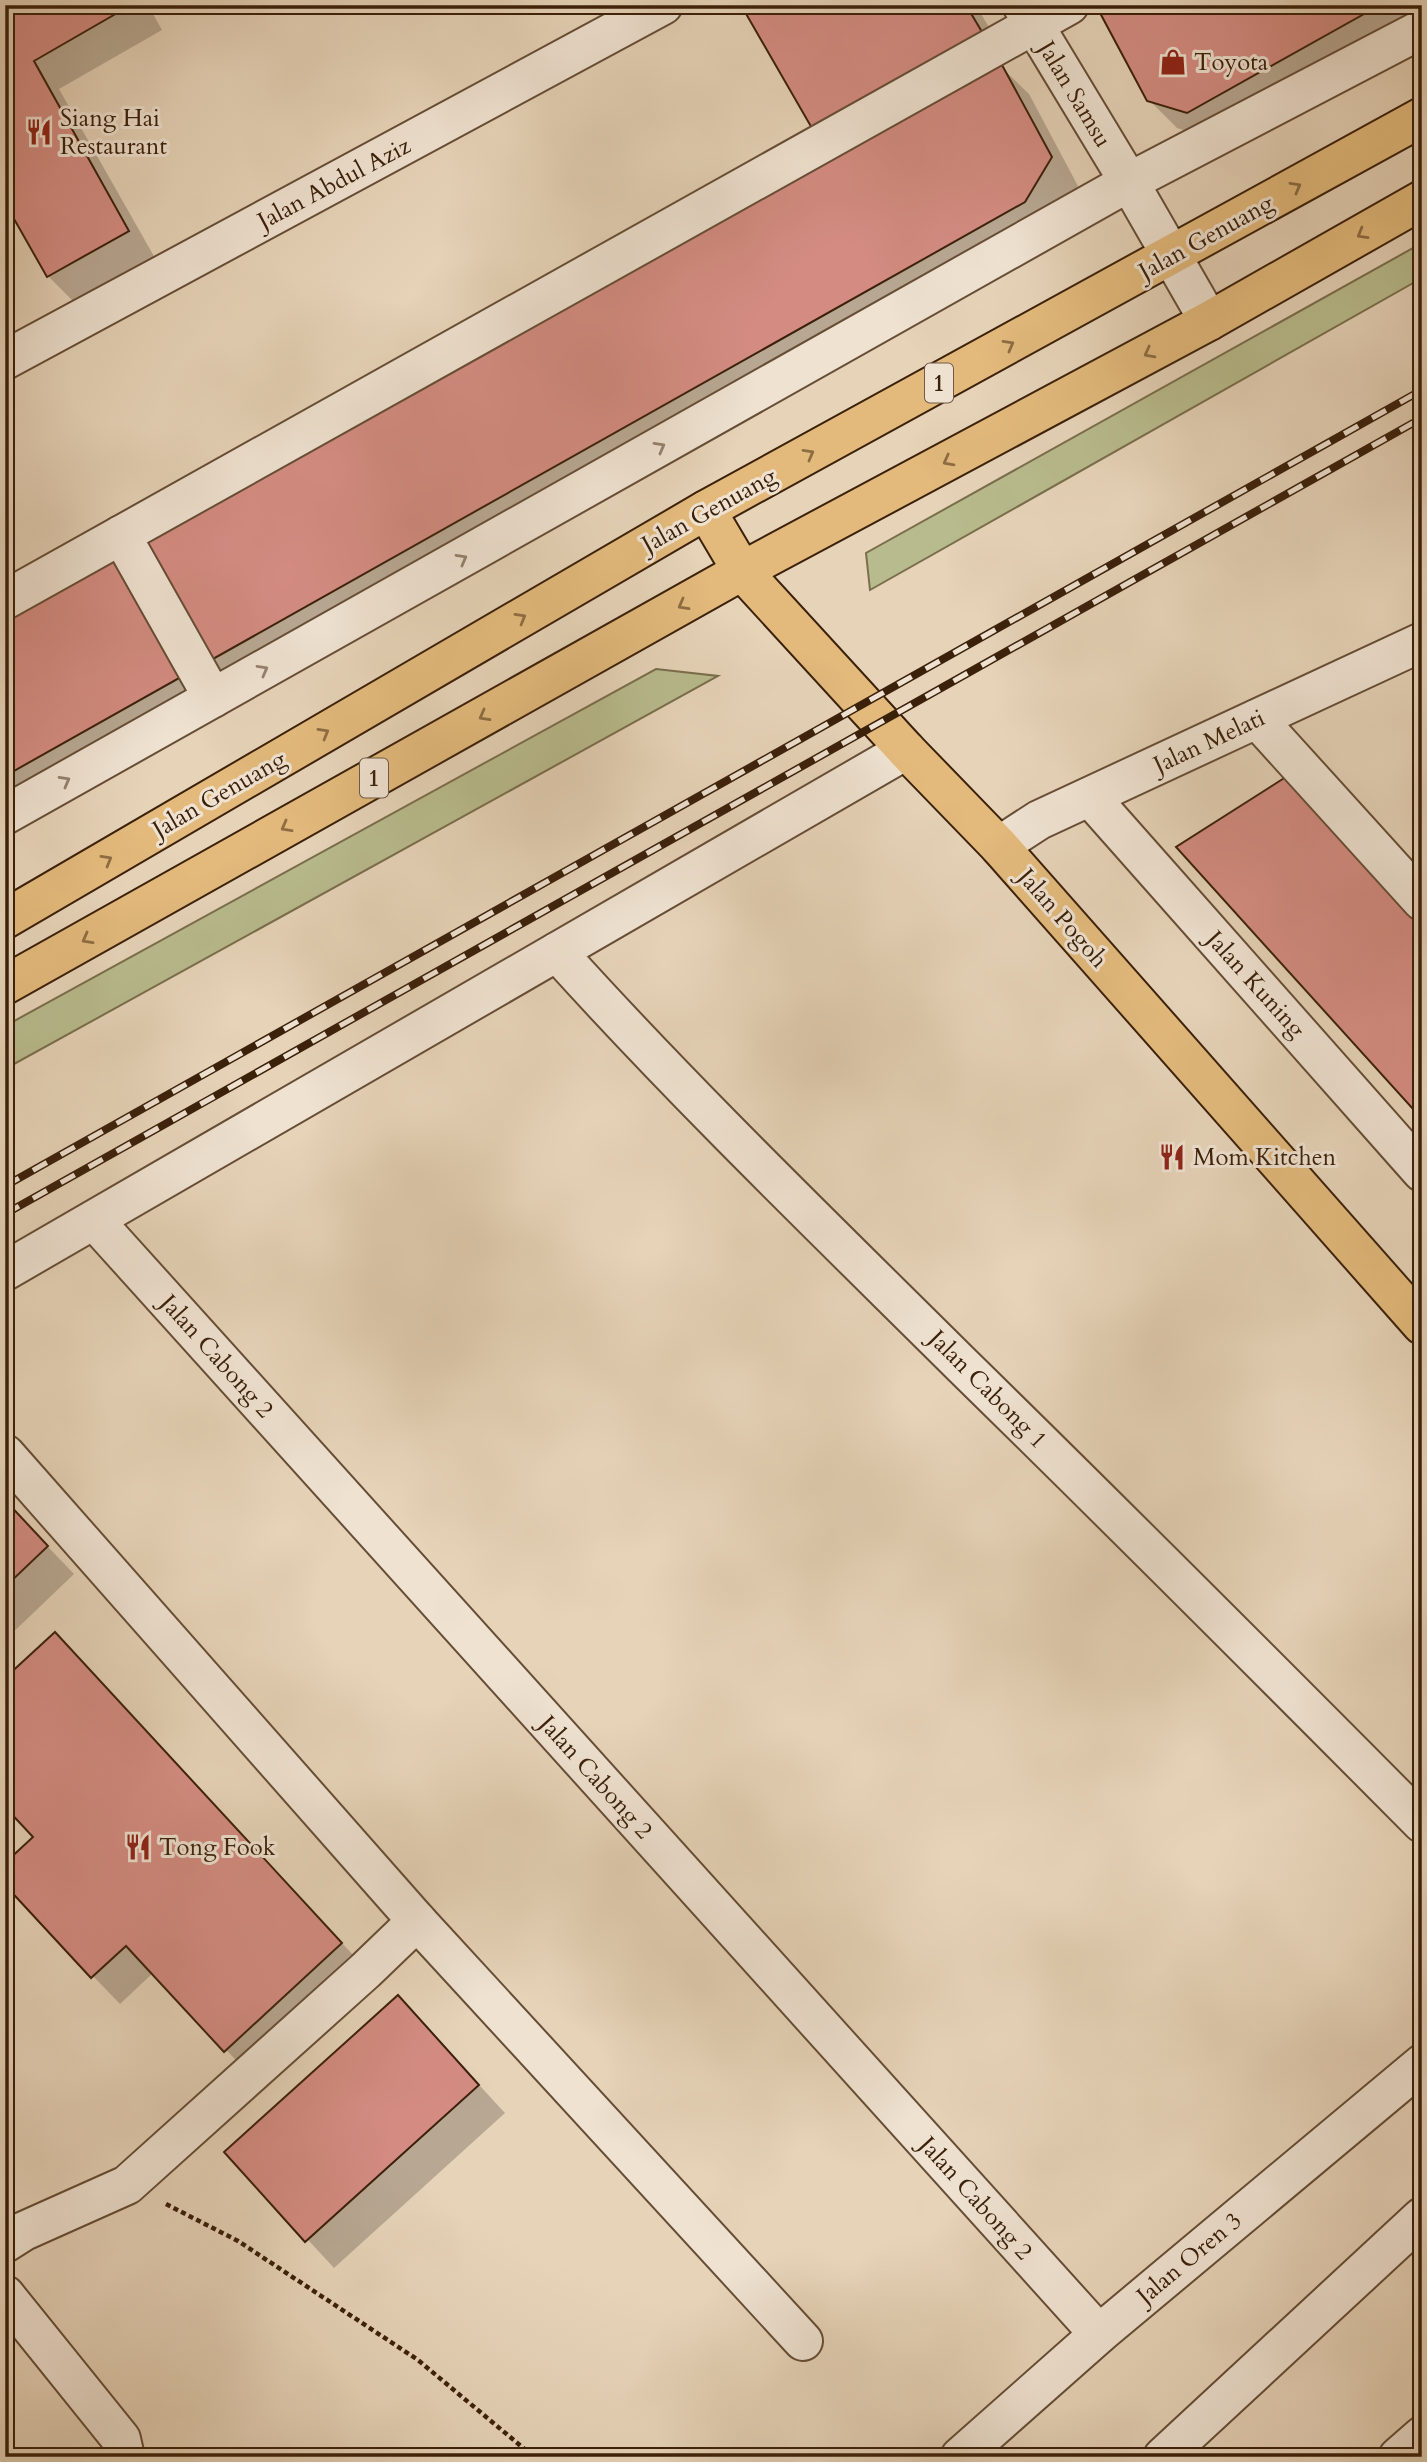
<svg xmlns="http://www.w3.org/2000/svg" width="1427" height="2462" viewBox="0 0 1427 2462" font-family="Cardo,serif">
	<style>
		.green { fill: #b8bb8d; stroke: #7a6e4c; stroke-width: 2 }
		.shadow { fill: #0003 }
		.building { fill: #d48c82; stroke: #3b200a; stroke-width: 2 }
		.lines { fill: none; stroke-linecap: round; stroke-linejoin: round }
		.minor-casing { stroke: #664d36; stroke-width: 42 }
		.major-casing { stroke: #3b200a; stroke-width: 42 }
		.highway-casing { stroke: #3b200a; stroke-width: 42 }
		.path { stroke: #3b200a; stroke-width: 4.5; stroke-dasharray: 5 3.5; stroke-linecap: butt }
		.minor { stroke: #efe2d1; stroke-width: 38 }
		.major { stroke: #e3ba7c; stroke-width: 38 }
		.highway { stroke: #e3ba7c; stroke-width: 38 }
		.rail-casing { stroke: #3b200a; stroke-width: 8 }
		.rail { stroke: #efe2d1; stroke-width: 5; stroke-dasharray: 16; stroke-linecap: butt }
		.oneway { stroke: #8f6d43 }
		.oneway2 { stroke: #95816e }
		.labels { text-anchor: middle; stroke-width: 6; stroke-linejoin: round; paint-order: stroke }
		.shield { fill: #efe2d1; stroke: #715a46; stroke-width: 2 }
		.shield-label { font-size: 23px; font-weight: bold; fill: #3b200a }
		.poi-label { font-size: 24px; fill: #3b200a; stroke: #efe2d1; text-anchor: start }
		.street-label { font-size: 24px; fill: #3b200a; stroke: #efe2d1 }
	</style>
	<rect width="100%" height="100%" fill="#e6d3b8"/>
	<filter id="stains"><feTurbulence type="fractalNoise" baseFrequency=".00286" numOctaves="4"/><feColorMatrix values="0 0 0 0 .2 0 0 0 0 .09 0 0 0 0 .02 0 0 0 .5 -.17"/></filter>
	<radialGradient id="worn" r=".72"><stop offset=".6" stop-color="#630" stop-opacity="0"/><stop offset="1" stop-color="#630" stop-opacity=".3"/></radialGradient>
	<!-- green -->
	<g class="green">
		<path d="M1422,243V278L870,590L866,553Z"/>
		<path d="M656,669L718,676L5,1069V1026Z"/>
	</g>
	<!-- shadow -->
	<g class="shadow">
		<path d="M5,5H148L162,30L59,89L155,258L75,303L48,276Z"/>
		<path d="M744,5H976L1008,60L999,65L1029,94L1078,186L1052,229L5,819V623L842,156L814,129Z"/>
		<path d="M1101,5H1422V24L1215,140L1177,128L1149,100L1105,9Z"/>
		<path d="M5,1502L74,1574L5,1640Z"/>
		<path d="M55,1634L368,1971L253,2078L153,1973L120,2004L93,1976L36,1837Z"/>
		<path d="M398,1997L505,2113L334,2268L227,2152Z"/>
	</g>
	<!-- building -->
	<g class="building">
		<path d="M5,5H131L34,61L129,231L47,277L5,203Z"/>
		<path d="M741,5H966L982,32L813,130Z"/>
		<path d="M1109,5H1380L1187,113L1147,101L1099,11Z"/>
		<path d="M1002,65L1052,157L1025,202L5,776V621Z"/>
		<path d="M1289,775L1422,924V1119L1176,847Z"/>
		<path d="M5,1500L48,1546L5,1587Z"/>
		<path d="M55,1632L342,1943L224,2052L126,1946L91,1978L5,1885V1863L33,1837L5,1807V1678Z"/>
		<path d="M398,1995L479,2085L305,2242L224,2152Z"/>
	</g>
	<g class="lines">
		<!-- minor casing -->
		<g class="minor-casing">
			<g id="minor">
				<path d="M1022,5L1129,182L1209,321"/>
				<path d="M5,360L663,5"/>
				<path d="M121,535L213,698"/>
				<path d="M5,600L1069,5"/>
				<path d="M1257,719L1422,901"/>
				<path d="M1090,797L1422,1172"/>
				<path d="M5,815L1129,182L1422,29"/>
				<path d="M999,846L1039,820L1422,642"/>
				<path d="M557,952C686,1095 826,1230 963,1366C1117,1517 1270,1670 1422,1823"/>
				<path d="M94,1220L1099,2334"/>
				<path d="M5,1271L906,750"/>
				<path d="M5,1454L417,1921L803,2341"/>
				<path d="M5,2243L24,2231L127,2185L365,1971L417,1921"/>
				<path d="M5,2295L121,2439L125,2457"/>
				<path d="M960,2457L1099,2334L1422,2064"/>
				<path d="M1163,2457L1422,2217"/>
				<path d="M1398,2457L1422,2436"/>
			</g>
		</g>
		<!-- major casing -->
		<g class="major-casing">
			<path id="major" d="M706,510L742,571L906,750L999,846L1422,1325"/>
		</g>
		<!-- highway casing -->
		<g class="highway-casing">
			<g id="highway">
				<path d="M5,919L706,510L1422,117"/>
				<path d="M5,985L742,571L1209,321L1422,200"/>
			</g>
		</g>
		<!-- path -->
		<path class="path" d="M166,2204L238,2241L418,2360L534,2457"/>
		<!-- minor -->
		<use href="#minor" class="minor"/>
		<!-- major -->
		<use href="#major" class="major"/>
		<!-- highway -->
		<use href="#highway" class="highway"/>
		<!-- rail casing -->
		<g class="rail-casing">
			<g id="rail">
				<path d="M5,1186L1422,390"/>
				<path d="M5,1214L1422,418"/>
			</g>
		</g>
		<!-- rail -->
		<use href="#rail" class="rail"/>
	</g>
	<!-- one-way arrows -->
	<defs><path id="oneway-chevron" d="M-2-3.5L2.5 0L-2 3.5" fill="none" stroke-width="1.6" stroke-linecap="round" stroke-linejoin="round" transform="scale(1.75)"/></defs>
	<g class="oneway">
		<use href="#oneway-chevron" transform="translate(1296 187) rotate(-29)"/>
		<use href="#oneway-chevron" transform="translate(1362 234) rotate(150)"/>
		<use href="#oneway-chevron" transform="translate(1009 345) rotate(-29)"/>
		<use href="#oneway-chevron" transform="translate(1149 353) rotate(152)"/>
		<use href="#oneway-chevron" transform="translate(809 454) rotate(-29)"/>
		<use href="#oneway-chevron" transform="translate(948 461) rotate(152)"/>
		<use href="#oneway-chevron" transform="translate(683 605) rotate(151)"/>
		<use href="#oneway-chevron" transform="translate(521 618) rotate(-30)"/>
		<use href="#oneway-chevron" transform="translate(484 716) rotate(151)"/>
		<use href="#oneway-chevron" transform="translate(324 733) rotate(-30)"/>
		<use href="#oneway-chevron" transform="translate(286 827) rotate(151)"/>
		<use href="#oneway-chevron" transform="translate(107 860) rotate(-30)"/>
		<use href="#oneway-chevron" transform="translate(87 939) rotate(151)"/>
	</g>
	<g class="oneway2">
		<use href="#oneway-chevron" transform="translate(660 447) rotate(-29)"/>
		<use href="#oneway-chevron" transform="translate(462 559) rotate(-29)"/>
		<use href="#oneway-chevron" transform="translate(263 670) rotate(-29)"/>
		<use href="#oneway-chevron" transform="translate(65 781) rotate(-29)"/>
	</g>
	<!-- icons -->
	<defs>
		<g id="shop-bare" transform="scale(2.1)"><path d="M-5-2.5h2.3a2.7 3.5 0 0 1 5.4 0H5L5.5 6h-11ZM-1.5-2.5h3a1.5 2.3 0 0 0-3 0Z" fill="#8f2418" stroke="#efe2d1" stroke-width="2.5" paint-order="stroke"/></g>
		<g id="restaurant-bare" transform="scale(2.1)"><path d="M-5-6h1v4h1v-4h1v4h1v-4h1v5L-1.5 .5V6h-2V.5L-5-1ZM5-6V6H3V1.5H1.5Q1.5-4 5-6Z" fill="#8f2418" stroke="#efe2d1" stroke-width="2.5" paint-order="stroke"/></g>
	</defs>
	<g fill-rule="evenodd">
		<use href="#shop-bare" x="1173" y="62"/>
		<use href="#restaurant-bare" x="39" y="132"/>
		<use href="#restaurant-bare" x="1172" y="1157"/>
		<use href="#restaurant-bare" x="138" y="1847"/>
	</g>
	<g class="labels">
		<!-- shield labels -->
		<g class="shield">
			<rect x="925" y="363.5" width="28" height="39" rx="5"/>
			<rect x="360" y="758.5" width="28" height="39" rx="5"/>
		</g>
		<g class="shield-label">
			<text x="939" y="391">1</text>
			<text x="374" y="786">1</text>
		</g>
		<!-- poi labels -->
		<g class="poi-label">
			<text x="1194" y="70">Toyota</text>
			<text x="60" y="126">Siang Hai<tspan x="60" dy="28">Restaurant</tspan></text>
			<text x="1193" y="1165">Mom Kitchen</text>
			<text x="159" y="1855">Tong Fook</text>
		</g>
		<!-- street labels -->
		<g class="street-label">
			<text transform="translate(1075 94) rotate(59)" y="8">Jalan Samsu</text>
			<text transform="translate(334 183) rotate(-28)" y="8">Jalan Abdul Aziz</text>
			<text transform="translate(1206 237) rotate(-29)" y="8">Jalan Genuang</text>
			<text transform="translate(709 510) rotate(-29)" y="8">Jalan Genuang</text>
			<text transform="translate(1209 741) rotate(-25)" y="8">Jalan Melati</text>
			<text transform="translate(219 794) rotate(-30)" y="8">Jalan Genuang</text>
			<text transform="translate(1063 918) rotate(49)" y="8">Jalan Pogoh</text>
			<text transform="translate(1256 984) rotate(48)" y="8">Jalan Kuning</text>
			<text transform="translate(217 1356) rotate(48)" y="8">Jalan Cabong 2</text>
			<text transform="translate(988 1389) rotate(45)" y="8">Jalan Cabong 1</text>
			<text transform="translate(596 1777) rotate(48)" y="8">Jalan Cabong 2</text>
			<text transform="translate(976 2198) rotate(48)" y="8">Jalan Cabong 2</text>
			<text transform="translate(1189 2258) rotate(-40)" y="8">Jalan Oren 3</text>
		</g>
	</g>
	<!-- margin -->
	<rect width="1427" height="2462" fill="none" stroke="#e6d3b8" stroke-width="28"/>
	<rect x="7" y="7" width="1413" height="2448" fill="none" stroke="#3b200a" stroke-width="3.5"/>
	<rect x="14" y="14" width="1399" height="2434" fill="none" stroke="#3b200a" stroke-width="2"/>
	<rect width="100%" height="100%" filter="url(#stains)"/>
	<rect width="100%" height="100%" fill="url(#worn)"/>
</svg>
